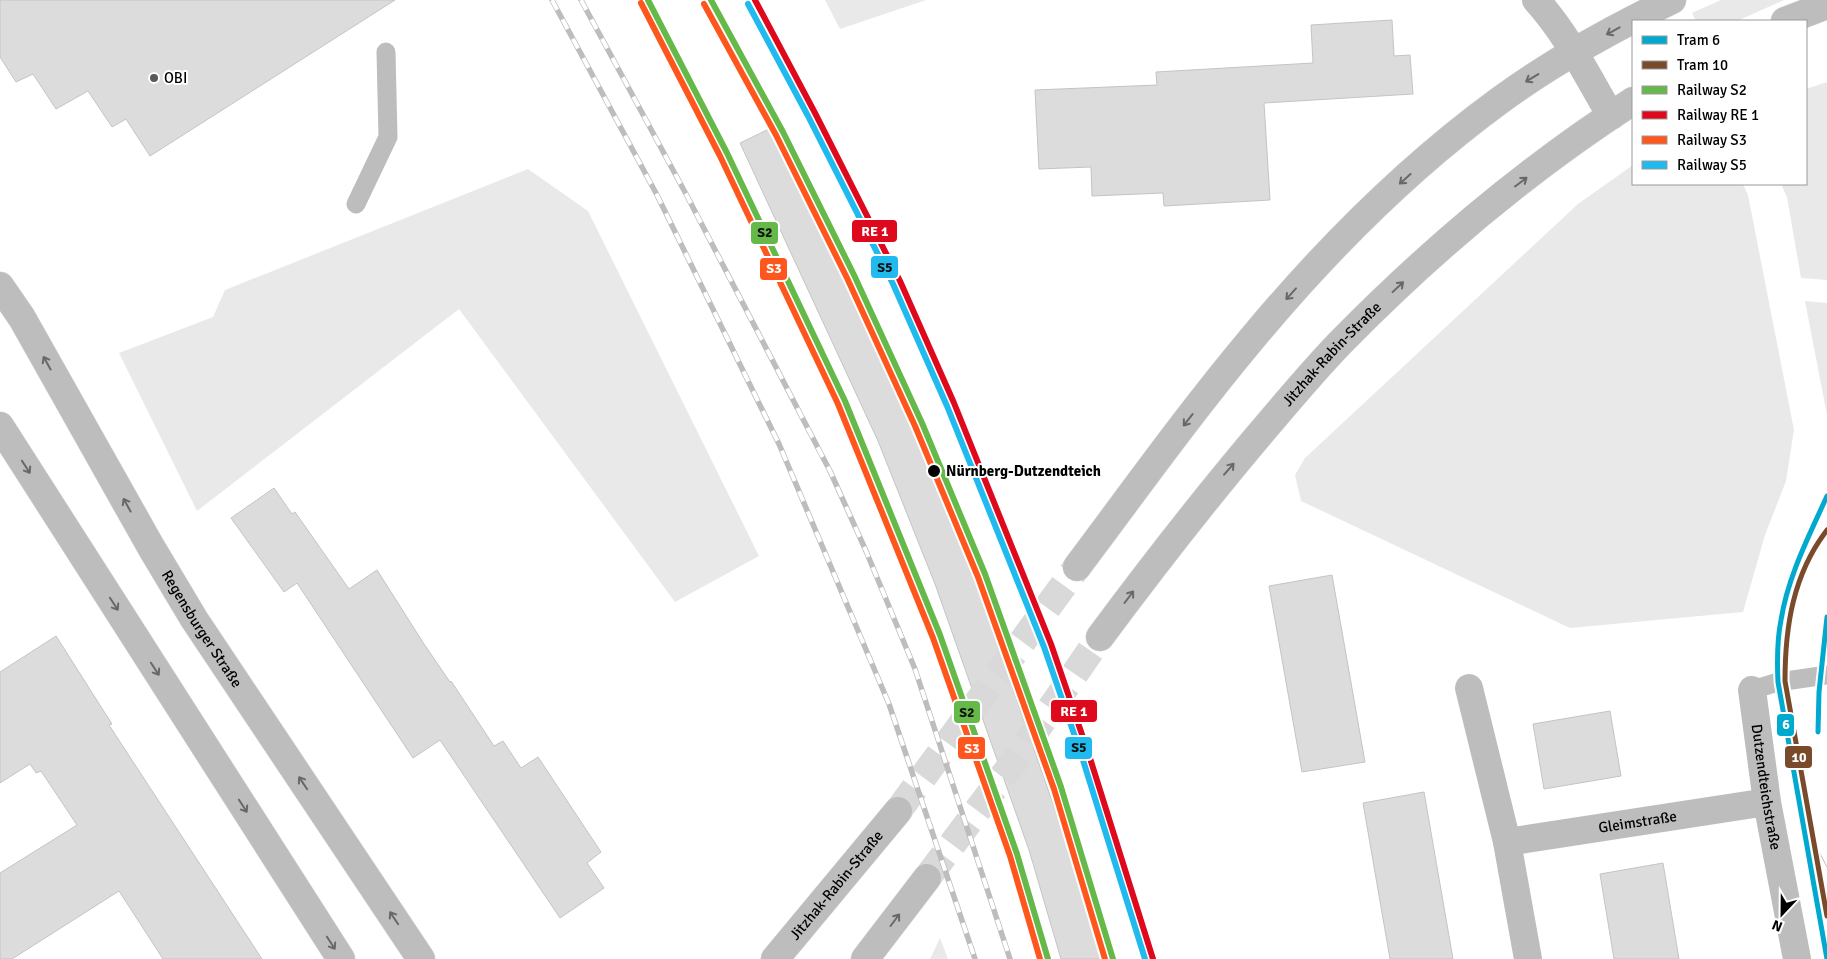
<svg xmlns="http://www.w3.org/2000/svg" width="1827" height="959" viewBox="0 0 1827 959" font-family="Signika,sans-serif">
	<style>
		.green { fill: #e9e9e9 }
		.building { fill: #dcdcdc; stroke: #c4c4c4 }
		.lines { fill: none; stroke-linecap: round; stroke-linejoin: round }
		.primary-tunnel { stroke: #d9d9d9; stroke-width: 28; stroke-dasharray: 28 14; stroke-linecap: butt }
		.primary-casing { stroke: #dbdbdb; stroke-width: 29 }
		.service { stroke: #bdbdbd; stroke-width: 19 }
		.minor { stroke: #bdbdbd; stroke-width: 28 }
		.primary { stroke: #bdbdbd; stroke-width: 28 }
		.tram { stroke: #bdbdbd; stroke-width: 1 }
		.rail-casing { stroke: #bdbdbd; stroke-width: 5.5 }
		.rail { stroke: #fff; stroke-width: 4; stroke-dasharray: 11; stroke-linecap: butt }
		.rail-1-casing { stroke: #fff; stroke-width: 10 }
		.rail-2-casing { stroke: #fff; stroke-width: 10 }
		.rail-3-casing { stroke: #fff; stroke-width: 10 }
		.rail-4-casing { stroke: #fff; stroke-width: 10 }
		.rail-1 { stroke: #65b949; stroke-width: 6 }
		.rail-2 { stroke: #df091d; stroke-width: 6 }
		.rail-3 { stroke: #ff561d; stroke-width: 6 }
		.rail-4 { stroke: #21baef; stroke-width: 6 }
		.tram-1-casing { stroke: #fff; stroke-width: 9 }
		.tram-2-casing { stroke: #fff; stroke-width: 9 }
		.tram-1 { stroke: #00a9ce; stroke-width: 5 }
		.tram-2 { stroke: #7a4b2a; stroke-width: 5 }
		.oneway { stroke: #686868 }
		.poi-dot { fill: #595959; stroke: #fff; stroke-width: 2 }
		.stop-dot { fill: #000; stroke: #fff; stroke-width: 2 }
		.labels { text-anchor: middle; stroke-width: 4; stroke-linejoin: round; paint-order: stroke }
		.poi-label { font-size: 15px; fill: #000; stroke: #fff; text-anchor: start }
		.street-label { font-size: 15px; fill: #000; stroke: #fff }
		.stop-label { font-size: 15px; font-weight: bold; fill: #000; stroke: #fff; text-anchor: start }
		.line-badge { stroke: #fff; stroke-width: 2 }
		.badge-label { font-size: 14px; text-anchor: middle; font-weight: bold; fill: #fff }
		.pale-badge-label { font-size: 14px; text-anchor: middle; font-weight: bold; fill: #111 }
	</style>
	<rect width="100%" height="100%" fill="#fff"/>
	<!-- green -->
	<g class="green">
		<path d="M825,0H926L840,29Z"/>
		<path d="M1721,0H1784L1737,21H1696L1692,13Z"/>
		<path d="M1827,82V280L1801,278L1787,197L1781,184H1806V89Z"/>
		<path d="M1633,165V184H1743L1748,195L1794,430L1786,481L1765,535L1743,612L1570,628L1301,501L1295,475L1305,458L1578,204Z"/>
		<path d="M528,169L588,211L759,556L675,602L459,309L197,511L119,353L213,317L225,290Z"/>
		<path d="M1805,301L1827,303V415Z"/>
		<path d="M940,938L948,959H930Z"/>
	</g>
	<!-- building -->
	<g class="building">
		<path d="M0,0H395L150,156L126,119L112,127L88,91L56,109L33,74L16,82L0,57Z"/>
		<path d="M1392,20L1394,56L1410,55L1413,94L1264,103L1270,200L1164,206L1163,193L1092,196L1091,167L1039,169L1035,90L1157,85L1156,72L1313,63L1311,25Z"/>
		<path d="M769,129L852,290L917,431L971,569L1065,838L1102,959H1061L1029,850L935,584L878,441L740,143Z"/>
		<path d="M274,488L292,514L295,512L349,589L377,570L424,644L450,682L451,681L494,746L503,741L521,768L538,757L601,852L587,863L604,888L560,918L440,740L413,758L297,583L284,592L231,518Z"/>
		<path d="M1332,575L1365,762L1302,772L1269,586Z"/>
		<path d="M56,636L112,724L109,725L262,959H163L119,891L12,959H0V873L77,825L41,771L36,773L30,764L0,783V672Z"/>
		<path d="M1610,711L1621,776L1544,789L1533,724Z"/>
		<path d="M1424,792L1453,959H1390L1363,803Z"/>
		<path d="M1663,863L1679,959H1614L1600,874Z"/>
	</g>
	<g class="lines">
		<!-- primary-tunnel -->
		<g class="primary-tunnel">
			<path d="M898,811L1077,567"/>
			<path d="M927,878L1016,759L1100,637"/>
		</g>
		<!-- primary casing -->
		<g class="primary-casing">
			<g id="primary">
				<path d="M1785,21L1827,5"/>
				<path id="s3" d="M0,286L22,318L151,547L194,619L421,959"/>
				<path d="M0,426L341,959"/>
				<path d="M1077,567C1134,491 1189,414 1250,341C1323,253 1406,169 1499,101C1552,62 1612,29 1672,0"/>
				<path id="s4" d="M1100,637C1155,563 1211,491 1271,421C1293,395 1315,369 1339,344C1428,253 1526,170 1633,101"/>
				<path id="s5" d="M775,959L898,811"/>
				<path d="M865,959L927,878"/>
			</g>
		</g>
		<!-- service -->
		<g class="service">
			<path d="M356,204L388,137L386,52"/>
			<path d="M1752,690L1778,682L1827,675"/>
		</g>
		<!-- minor -->
		<g class="minor">
			<path d="M1536,0C1567,34 1588,77 1611,116"/>
			<path d="M1469,688L1507,842"/>
			<path id="s1" d="M1752,690L1767,802L1797,959"/>
			<path id="s2" d="M1528,959L1507,842L1767,802"/>
		</g>
		<!-- primary -->
		<use href="#primary" class="primary"/>
		<!-- tram -->
		<path class="tram" d="M1798,789L1814,842L1827,867"/>
		<!-- rail casing -->
		<g class="rail-casing">
			<g id="rail">
				<path d="M552,0L657,195L779,444L889,704L975,959"/>
				<path d="M581,0L686,194L830,471L866,551L915,669L1010,959"/>
			</g>
		</g>
		<!-- rail -->
		<use href="#rail" class="rail"/>
		<!-- rail-1 casing -->
		<g class="rail-1-casing">
			<g id="rail-1">
				<path d="M648,0L727,153L845,401L940,635L1017,854L1048,959"/>
				<path d="M711,0L783,132L854,275L922,423L985,574L1061,787L1113,959"/>
			</g>
		</g>
		<!-- rail-2 casing -->
		<g class="rail-2-casing">
			<path id="rail-2" d="M755,0L815,113L900,281L954,403L1051,644L1089,755L1153,959"/>
		</g>
		<!-- rail-3 casing -->
		<g class="rail-3-casing">
			<g id="rail-3">
				<path d="M641,3L720,156L838,404L933,638L1010,856L1040,959"/>
				<path d="M704,4L776,135L847,278L915,426L978,577L1054,789L1105,959"/>
			</g>
		</g>
		<!-- rail-4 casing -->
		<g class="rail-4-casing">
			<path id="rail-4" d="M748,4L808,116L893,284L947,406L1044,647L1082,757L1145,959"/>
		</g>
		<!-- rail-1 -->
		<use href="#rail-1" class="rail-1"/>
		<!-- rail-2 -->
		<use href="#rail-2" class="rail-2"/>
		<!-- rail-3 -->
		<use href="#rail-3" class="rail-3"/>
		<!-- rail-4 -->
		<use href="#rail-4" class="rail-4"/>
		<!-- tram-1 casing -->
		<g class="tram-1-casing">
			<g id="tram-1">
				<path d="M1827,496C1809,536 1788,576 1781,620C1777,640 1777,661 1778,682L1827,959"/>
				<path d="M1818,732L1819,692L1827,617"/>
			</g>
		</g>
		<!-- tram-2 casing -->
		<g class="tram-2-casing">
			<path id="tram-2" d="M1827,530C1793,574 1785,627 1785,681L1827,916"/>
		</g>
		<!-- tram-1 -->
		<use href="#tram-1" class="tram-1"/>
		<!-- tram-2 -->
		<use href="#tram-2" class="tram-2"/>
	</g>
	<!-- one-way arrows -->
	<defs><path id="oneway-shaft" d="M-6 0H5M1.5-3L5.5 0L1.5 3" fill="none" stroke-width="1.6" stroke-linecap="round" stroke-linejoin="round" transform="scale(1.25)"/></defs>
	<g class="oneway">
		<use href="#oneway-shaft" transform="translate(1613 31) rotate(151)"/>
		<use href="#oneway-shaft" transform="translate(1532 78) rotate(149)"/>
		<use href="#oneway-shaft" transform="translate(1405 179) rotate(138)"/>
		<use href="#oneway-shaft" transform="translate(1521 182) rotate(-37)"/>
		<use href="#oneway-shaft" transform="translate(1398 287) rotate(-43)"/>
		<use href="#oneway-shaft" transform="translate(1291 294) rotate(132)"/>
		<use href="#oneway-shaft" transform="translate(47 363) rotate(-119)"/>
		<use href="#oneway-shaft" transform="translate(1188 420) rotate(128)"/>
		<use href="#oneway-shaft" transform="translate(26 467) rotate(57)"/>
		<use href="#oneway-shaft" transform="translate(1229 469) rotate(-49)"/>
		<use href="#oneway-shaft" transform="translate(127 505) rotate(-119)"/>
		<use href="#oneway-shaft" transform="translate(1129 597) rotate(-53)"/>
		<use href="#oneway-shaft" transform="translate(114 604) rotate(57)"/>
		<use href="#oneway-shaft" transform="translate(155 669) rotate(57)"/>
		<use href="#oneway-shaft" transform="translate(303 783) rotate(-124)"/>
		<use href="#oneway-shaft" transform="translate(243 806) rotate(57)"/>
		<use href="#oneway-shaft" transform="translate(394 918) rotate(-124)"/>
		<use href="#oneway-shaft" transform="translate(895 920) rotate(-53)"/>
		<use href="#oneway-shaft" transform="translate(331 943) rotate(57)"/>
	</g>
	<!-- markers -->
	<circle class="poi-dot" cx="154" cy="78" r="5"/>
	<circle class="stop-dot" cx="934" cy="471" r="7"/>
	<g class="labels">
		<!-- poi labels -->
		<g class="poi-label">
			<text x="164" y="83">OBI</text>
		</g>
		<!-- street labels -->
		<g class="street-label">
			<text dy="5" stroke="none"><textPath href="#s4" startOffset="366">Jitzhak-Rabin-Straße</textPath></text>
			<text dy="5" stroke="none"><textPath href="#s3" startOffset="398">Regensburger Straße</textPath></text>
			<text dy="5" stroke="none"><textPath href="#s1" startOffset="98">Dutzendteichstraße</textPath></text>
			<text dy="5" stroke="none"><textPath href="#s2" startOffset="251">Gleimstraße</textPath></text>
			<text dy="5" stroke="none"><textPath href="#s5" startOffset="96">Jitzhak-Rabin-Straße</textPath></text>
		</g>
		<!-- stop labels -->
		<g class="stop-label">
			<text x="946" y="476">Nürnberg-Dutzendteich</text>
		</g>
	</g>
	<g class="line-badge">
		<rect x="851" y="219" width="47" height="24" rx="5" fill="#df091d"/>
		<rect x="750" y="221" width="29" height="24" rx="5" fill="#65b949"/>
		<rect x="870" y="255" width="29" height="24" rx="5" fill="#21baef"/>
		<rect x="759" y="257" width="29" height="24" rx="5" fill="#ff561d"/>
		<rect x="1050" y="699" width="48" height="24" rx="5" fill="#df091d"/>
		<rect x="953" y="700" width="28" height="24" rx="5" fill="#65b949"/>
		<rect x="1776" y="713" width="19" height="24" rx="5" fill="#00a9ce"/>
		<rect x="1064" y="736" width="29" height="24" rx="5" fill="#21baef"/>
		<rect x="957" y="736" width="29" height="24" rx="5" fill="#ff561d"/>
		<rect x="1784" y="745" width="29" height="24" rx="5" fill="#7a4b2a"/>
	</g>
	<g class="badge-label">
		<text x="875" y="236">RE 1</text>
		<text x="774" y="273">S3</text>
		<text x="1074" y="716">RE 1</text>
		<text x="1786" y="729">6</text>
		<text x="972" y="753">S3</text>
		<text x="1799" y="762">10</text>
	</g>
	<g class="pale-badge-label">
		<text x="765" y="237">S2</text>
		<text x="885" y="272">S5</text>
		<text x="967" y="717">S2</text>
		<text x="1079" y="752">S5</text>
	</g>
	<!-- legend -->
	<rect x="1632" y="20" width="175" height="165" fill="#ffffff" stroke="#999999"/>
	<rect x="1642" y="36" width="25" height="8" fill="#00a9ce" stroke="#999999"/>
	<text x="1677" y="45" font-size="15" fill="#000000">Tram 6</text>
	<rect x="1642" y="61" width="25" height="8" fill="#7a4b2a" stroke="#999999"/>
	<text x="1677" y="70" font-size="15" fill="#000000">Tram 10</text>
	<rect x="1642" y="86" width="25" height="8" fill="#65b949" stroke="#999999"/>
	<text x="1677" y="95" font-size="15" fill="#000000">Railway S2</text>
	<rect x="1642" y="111" width="25" height="8" fill="#df091d" stroke="#999999"/>
	<text x="1677" y="120" font-size="15" fill="#000000">Railway RE 1</text>
	<rect x="1642" y="136" width="25" height="8" fill="#ff561d" stroke="#999999"/>
	<text x="1677" y="145" font-size="15" fill="#000000">Railway S3</text>
	<rect x="1642" y="161" width="25" height="8" fill="#21baef" stroke="#999999"/>
	<text x="1677" y="170" font-size="15" fill="#000000">Railway S5</text>
	<!-- north arrow -->
	<g transform="translate(1782 914) rotate(202)" stroke="#ffffff" stroke-width="4" paint-order="stroke">
	<path d="M0-4L9 19L0 12L-9 19Z" fill="#000000"/>
	<text y="-8" font-size="14" font-weight="bold" text-anchor="middle" fill="#000000">N</text>
	</g>
</svg>
